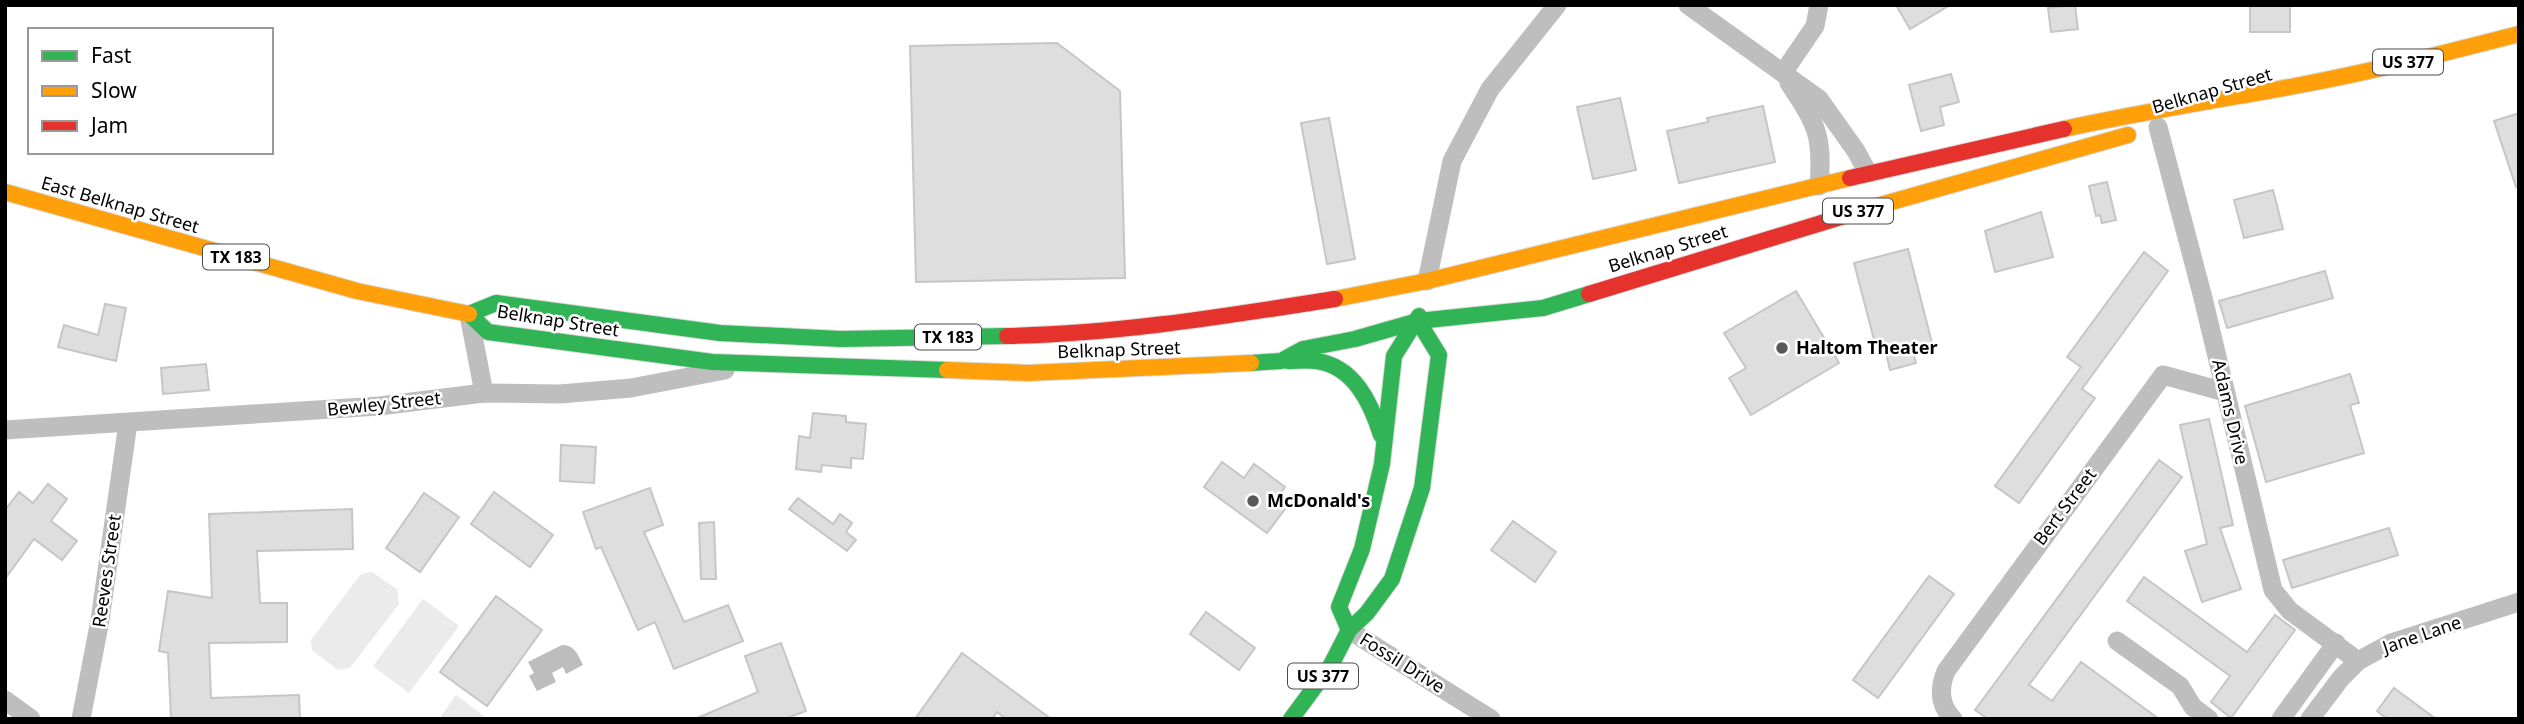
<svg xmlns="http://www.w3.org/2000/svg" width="2524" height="724" viewBox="0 0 2524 724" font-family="'Noto Sans',sans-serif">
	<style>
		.green { fill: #ebebeb }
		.water { fill: #bdbdbd }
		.building { fill: #dedede; stroke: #c6c6c6; stroke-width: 2 }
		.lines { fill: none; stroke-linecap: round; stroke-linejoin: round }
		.fast-casing { stroke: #dbdbdb; stroke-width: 18 }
		.slow-casing { stroke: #dbdbdb; stroke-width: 18 }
		.jam-casing { stroke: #dbdbdb; stroke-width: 18 }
		.street { stroke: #bebebe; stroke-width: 19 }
		.fast { stroke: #30b455; stroke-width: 16 }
		.slow { stroke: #ff9f0a; stroke-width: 16 }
		.jam { stroke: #e5322d; stroke-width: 16 }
		.poi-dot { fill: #595959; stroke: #fff; stroke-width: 2.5 }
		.labels { text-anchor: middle; stroke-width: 5; stroke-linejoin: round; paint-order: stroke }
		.shield { fill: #fff; stroke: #4c4c4c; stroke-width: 2 }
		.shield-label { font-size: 16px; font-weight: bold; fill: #000 }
		.street-label { font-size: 18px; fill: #000; stroke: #fff }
		.poi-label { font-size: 18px; font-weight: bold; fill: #000; stroke: #fff; text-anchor: start }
	</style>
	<rect width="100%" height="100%" fill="#fff"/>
	<!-- green -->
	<g class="green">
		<path d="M372,572L397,589L399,604L350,668L338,670L312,650L311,640L361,574Z"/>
		<path d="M423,599L459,626L409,693L373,666Z"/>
		<path d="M456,695L484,716L482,719H439Z"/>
	</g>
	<!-- water -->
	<path class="water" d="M562,645C575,645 578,655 583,665L566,674L563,667L552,673L556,682L537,691L529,676L534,673L528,662Z"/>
	<!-- building -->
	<g class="building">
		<path d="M1896,5H1950L1910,29Z"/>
		<path d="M2075,5L2078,29L2051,32L2048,8Z"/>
		<rect x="2250" y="5" width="40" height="27"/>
		<path d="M1057,43L1120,91L1125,278L916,282L910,46Z"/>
		<path d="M1951,74L1959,102L1940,107L1944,125L1921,131L1909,85Z"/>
		<path d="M1620,98L1636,170L1593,179L1577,107Z"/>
		<path d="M1763,106L1775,162L1679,183L1667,131L1708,122L1707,118Z"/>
		<path d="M2519,113V186L2516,187L2494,121Z"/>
		<path d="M1329,118L1355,259L1327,264L1301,123Z"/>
		<path d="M2107,182L2116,220L2102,223L2100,215L2096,216L2089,186Z"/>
		<path d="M2273,190L2283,229L2244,238L2234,200Z"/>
		<path d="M2041,212L2053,257L1995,272L1985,231Z"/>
		<path d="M1908,249L1932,343L1912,348L1916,363L1890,370L1886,353L1878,355L1854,263Z"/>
		<path d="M2144,252L2168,271L2082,389L2095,398L2019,503L1995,486L2081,367L2067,357Z"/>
		<path d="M2325,271L2333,298L2227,328L2219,301Z"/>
		<path d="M1796,291L1839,363L1751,415L1729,378L1746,368L1724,333Z"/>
		<path d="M105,304L126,308L116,361L58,347L64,325L98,335Z"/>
		<path d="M206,364L209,390L163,394L161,368Z"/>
		<path d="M2350,374L2359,403L2350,405L2364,453L2266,482L2245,406Z"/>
		<path d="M813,413L846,416V422L866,424L863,459L851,458V468L822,465L821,472L796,469L799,436L810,438Z"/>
		<path d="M2209,419L2233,525L2220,528L2241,589L2202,602L2185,551L2207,544L2180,425Z"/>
		<path d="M561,445L596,447L594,483L560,481Z"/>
		<path d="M2159,460L2182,477L2029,685L2052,701L2081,662L2159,719H1988L1975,710Z"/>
		<path d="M1222,462L1244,478L1254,464L1285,487L1278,497L1288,505L1267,533L1204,487Z"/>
		<path d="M48,484L67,499L51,521L77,541L62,560L34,539L5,579V510L19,492L33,503Z"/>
		<path d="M650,488L663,525L644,532L684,622L728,605L743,641L674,669L655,622L638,630L601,547L596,549L583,512Z"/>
		<path d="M494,492L553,535L530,567L471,524Z"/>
		<path d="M424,493L459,517L420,572L386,548Z"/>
		<path d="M798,498L833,524L840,514L852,523L846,532L856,540L847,551L789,509Z"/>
		<path d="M352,509L353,549L257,551L260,603H287V642L209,643L211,698L299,695L300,719H171L168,653L159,651L168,591L212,598L209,514Z"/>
		<path d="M1513,521L1556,552L1535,582L1491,550Z"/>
		<path d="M714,522L716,579H701L699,523Z"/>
		<path d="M2389,528L2398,555L2292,588L2283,560Z"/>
		<path d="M1929,576L1954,594L1878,698L1853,680Z"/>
		<path d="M2144,577L2247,652L2275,615L2295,630L2231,718L2211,702L2230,676L2127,601Z"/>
		<path d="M496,596L542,630L487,706L440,672Z"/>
		<path d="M1206,612L1255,648L1239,670L1190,634Z"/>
		<path d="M781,643L806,711L785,719H695L758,692L745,656Z"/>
		<path d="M962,653L1051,719H1006L997,712L992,719H915Z"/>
		<path d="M2394,688L2436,719H2387L2377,711Z"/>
	</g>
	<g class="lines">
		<!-- fast casing -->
		<g class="fast-casing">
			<g id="fast">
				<path d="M469,314L496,303L720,333L841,339L1007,336"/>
				<path d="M469,314L488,332L712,362L947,370"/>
				<path d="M1288,361C1297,361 1307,360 1316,361C1354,366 1371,403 1381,435"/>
				<path d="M1251,363L1281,361L1303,349L1355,339L1418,321L1543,308L1589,294"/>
				<path d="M1349,630L1339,607L1362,549L1382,464L1394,356L1419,316"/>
				<path d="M1291,719L1331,665L1349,630L1367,613L1392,579L1422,488L1439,355L1418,321"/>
			</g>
		</g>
		<!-- slow casing -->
		<g class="slow-casing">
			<g id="slow">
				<path d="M2064,129C2141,112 2218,100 2295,86C2371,72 2445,53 2519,34"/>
				<path d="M5,192L357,291L469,314"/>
				<path d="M1877,206L2128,135"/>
				<path d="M1335,299L1427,281L1850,178"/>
				<path d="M947,370L1028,373L1251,363"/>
			</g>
		</g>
		<!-- jam casing -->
		<g class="jam-casing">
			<g id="jam">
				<path d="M1850,178L2064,129"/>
				<path d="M1589,294L1877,206"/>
				<path d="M1007,336C1117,334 1226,316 1335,299"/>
			</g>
		</g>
		<!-- street -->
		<g class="street">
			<path d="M1688,5L1819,99L1856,151L1868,173"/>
			<path d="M1783,73L1815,26L1819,5"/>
			<path d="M1789,83C1817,125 1823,135 1819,186"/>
			<path d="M2158,127L2203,298L2273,590L2290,611L2358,661"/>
			<path d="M1427,281L1452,161L1490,89L1557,5"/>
			<path d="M469,315L484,393"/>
			<path d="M5,430L379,406L484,393L560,394L631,388L725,370"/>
			<path d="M1349,630L1491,719"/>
			<path d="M2117,641L2180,686L2193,707L2209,719"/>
			<path d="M5,700L31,719"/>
			<path d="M81,719L100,620L128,423"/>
			<path d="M1953,719C1939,705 1939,688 1946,671L2163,375L2225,392"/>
			<path d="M2281,719L2336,643"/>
			<path d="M2310,719L2341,678L2358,661L2391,643L2519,602"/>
		</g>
		<!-- fast -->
		<use href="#fast" class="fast"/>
		<!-- slow -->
		<use href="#slow" class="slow"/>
		<!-- jam -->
		<use href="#jam" class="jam"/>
	</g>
	<!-- markers -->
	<g class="poi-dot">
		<circle cx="1782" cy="348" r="7"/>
		<circle cx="1253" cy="501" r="7"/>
	</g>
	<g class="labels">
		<!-- shield labels -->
		<g class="shield">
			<rect x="2373" y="49.5" width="70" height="25" rx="5"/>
			<rect x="1823" y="198.5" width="70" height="25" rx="5"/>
			<rect x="203" y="244.5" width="66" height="25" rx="5"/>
			<rect x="915" y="324.5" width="66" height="25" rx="5"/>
			<rect x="1288" y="663.5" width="70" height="25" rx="5"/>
		</g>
		<g class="shield-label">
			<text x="2408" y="68">US 377</text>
			<text x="1858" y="217">US 377</text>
			<text x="236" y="263">TX 183</text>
			<text x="948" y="343">TX 183</text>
			<text x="1323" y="682">US 377</text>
		</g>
		<!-- street labels -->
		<g class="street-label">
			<text transform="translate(2212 91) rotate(-16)" y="6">Belknap Street</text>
			<text transform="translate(120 205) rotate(16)" y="6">East Belknap Street</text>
			<text transform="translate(1668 249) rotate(-17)" y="6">Belknap Street</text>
			<text transform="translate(558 321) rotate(9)" y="6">Belknap Street</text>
			<text transform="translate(1119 350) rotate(-2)" y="6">Belknap Street</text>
			<text transform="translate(384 404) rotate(-6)" y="6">Bewley Street</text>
			<text transform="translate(2230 412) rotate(77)" y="6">Adams Drive</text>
			<text transform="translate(2065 507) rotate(-53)" y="6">Bert Street</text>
			<text transform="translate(107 571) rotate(-82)" y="6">Reeves Street</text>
			<text transform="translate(2422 635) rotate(-19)" y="6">Jane Lane</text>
			<text transform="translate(1402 663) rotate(32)" y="6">Fossil Drive</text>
		</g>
		<!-- poi labels -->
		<g class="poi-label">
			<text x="1796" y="354">Haltom Theater</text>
			<text x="1267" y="507">McDonald's</text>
		</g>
	</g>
	<!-- border -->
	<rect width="2524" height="724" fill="none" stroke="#000000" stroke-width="14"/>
	<!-- legend -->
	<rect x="28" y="28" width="245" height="126" fill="#ffffff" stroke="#999999" stroke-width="2"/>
	<rect x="42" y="51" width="35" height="10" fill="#30b455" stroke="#999999" stroke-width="2"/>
	<text x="91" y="63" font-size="21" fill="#000000">Fast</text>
	<rect x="42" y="86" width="35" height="10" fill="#ff9f0a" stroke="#999999" stroke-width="2"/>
	<text x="91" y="98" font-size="21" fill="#000000">Slow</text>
	<rect x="42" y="121" width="35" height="10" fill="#e5322d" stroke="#999999" stroke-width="2"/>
	<text x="91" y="133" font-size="21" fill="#000000">Jam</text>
</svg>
